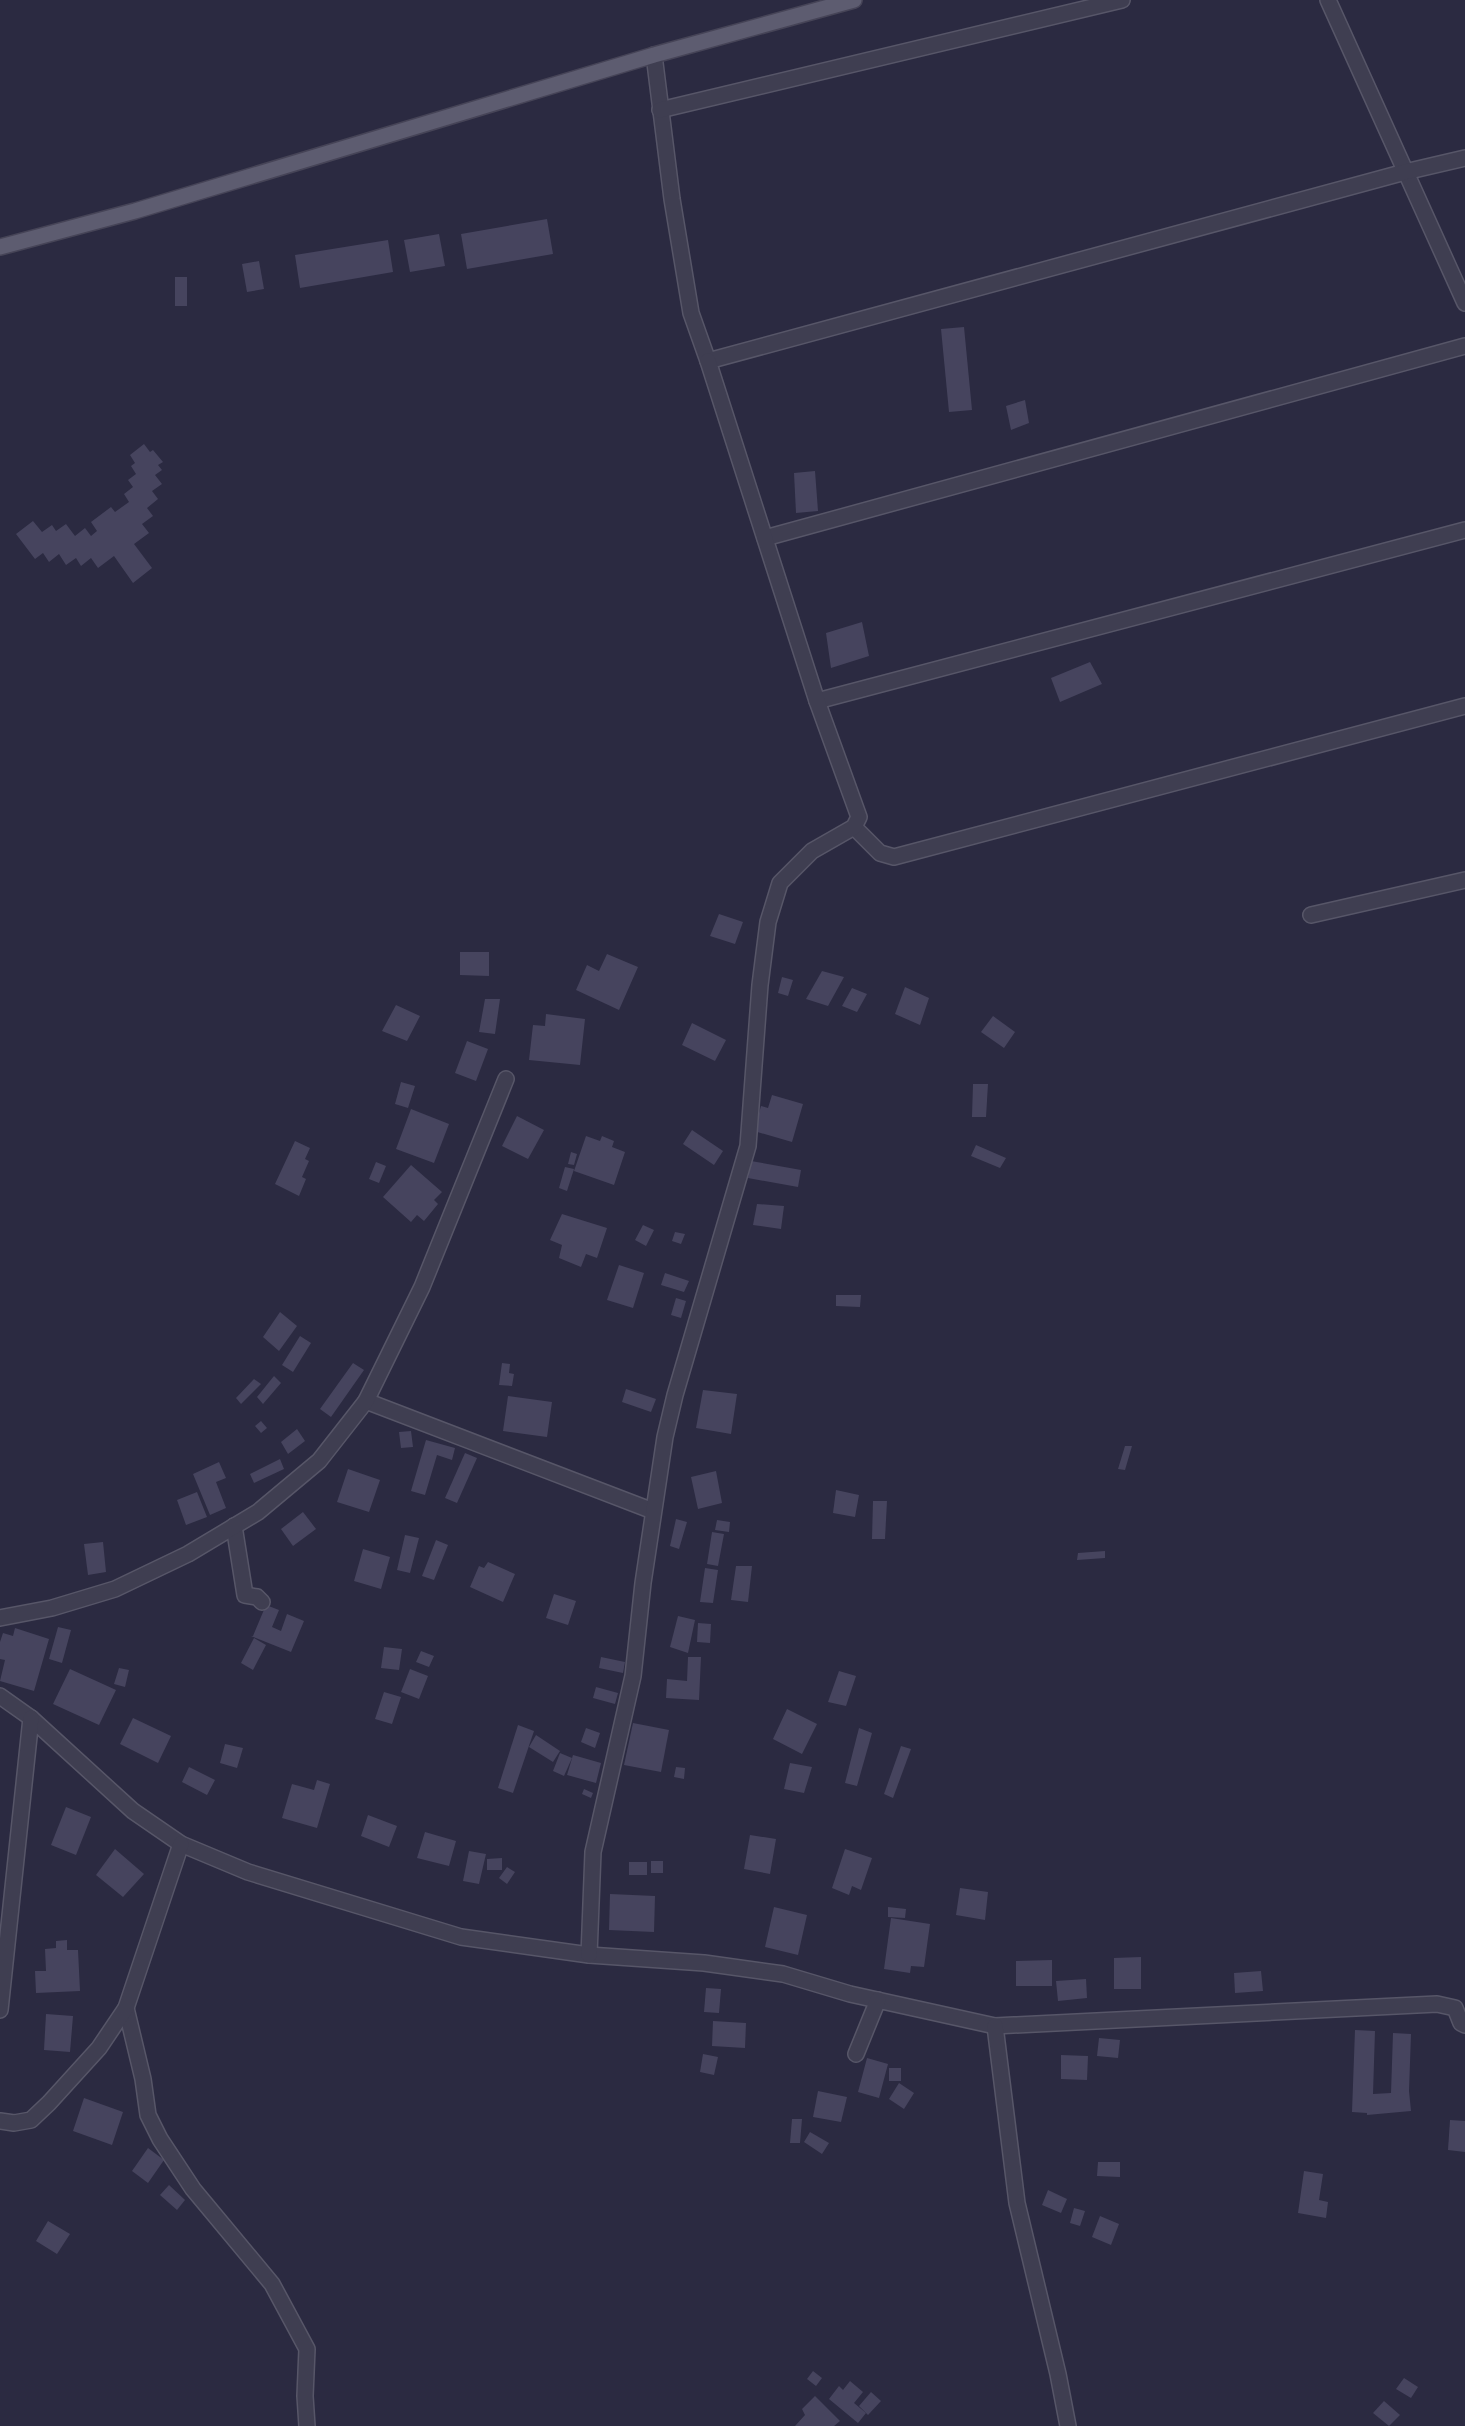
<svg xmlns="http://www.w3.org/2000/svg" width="1465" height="2426" viewBox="0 0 1465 2426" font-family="Ubuntu,sans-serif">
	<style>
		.building { fill: #46445e }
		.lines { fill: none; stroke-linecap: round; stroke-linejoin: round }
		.street-casing { stroke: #575668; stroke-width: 18 }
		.primary-casing { stroke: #464457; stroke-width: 18 }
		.street { stroke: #3f3e51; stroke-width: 15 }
		.primary { stroke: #5d5c70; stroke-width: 15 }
	</style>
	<rect width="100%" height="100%" fill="#2b2a41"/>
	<!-- building -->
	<g class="building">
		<path d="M547,219L553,254L467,269L461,234Z"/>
		<path d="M439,234L445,266L410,272L404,240Z"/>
		<path d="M388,240L393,272L300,288L295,255Z"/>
		<path d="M259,261L264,289L247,292L242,264Z"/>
		<rect x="175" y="277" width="12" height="29"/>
		<path d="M964,327L972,410L949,412L941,329Z"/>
		<path d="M1025,400L1029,423L1011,430L1006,406Z"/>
		<path d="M144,444L150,452L153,450L163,462L158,465L162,470L155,475L162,484L152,491L158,499L147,508L153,516L142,524L149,533L134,544L152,568L133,583L114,556L98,568L91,558L81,566L76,558L66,565L59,554L49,562L43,553L35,559L16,534L33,521L42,532L52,525L56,531L66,524L75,536L85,528L91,536L97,531L91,522L111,507L115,512L129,502L124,494L133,487L128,480L136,474L131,466L135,463L130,455Z"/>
		<path d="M815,471L818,511L796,513L794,473Z"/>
		<path d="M862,622L869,656L831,668L826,633Z"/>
		<path d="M1090,662L1102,684L1060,702L1051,678Z"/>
		<path d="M719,914L743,922L735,944L710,936Z"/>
		<path d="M460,952H489V976L460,975Z"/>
		<path d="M607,954L638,967L619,1010L576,990L587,965L599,971Z"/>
		<path d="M822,971L844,977L828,1006L806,999Z"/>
		<path d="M782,977L793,980L788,996L778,993Z"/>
		<path d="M905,987L929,998L920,1025L895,1014Z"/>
		<path d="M852,988L867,994L857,1012L842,1006Z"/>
		<path d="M485,999H500L495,1034L479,1032Z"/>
		<path d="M396,1005L420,1016L407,1041L382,1031Z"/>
		<path d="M546,1014L585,1019L580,1065L529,1060L533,1025L545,1026Z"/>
		<path d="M993,1016L1015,1032L1004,1048L981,1032Z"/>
		<path d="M692,1023L726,1040L715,1061L682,1045Z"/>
		<path d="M467,1041L488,1049L476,1081L455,1073Z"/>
		<path d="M401,1082L415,1086L408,1108L395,1104Z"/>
		<path d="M973,1084H988L986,1117H972Z"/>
		<path d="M772,1095L803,1104L792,1142L754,1131L761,1106L768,1108Z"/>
		<path d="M411,1109L449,1124L434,1163L396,1149Z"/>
		<path d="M517,1116L544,1130L528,1159L502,1146Z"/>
		<path d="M692,1130L723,1151L714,1165L683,1144Z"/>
		<path d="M586,1136L600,1141L602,1136L614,1141L612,1147L625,1152L614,1185L574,1171Z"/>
		<path d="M295,1141L310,1148L305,1159L309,1161L302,1177L306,1179L299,1196L275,1184Z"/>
		<path d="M976,1145L1006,1158L1000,1168L971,1156Z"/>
		<path d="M571,1152L577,1154L574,1165L568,1164Z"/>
		<path d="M751,1161L801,1170L798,1187L748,1178Z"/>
		<path d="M376,1162L386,1166L379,1183L369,1179Z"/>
		<path d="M411,1165L442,1192L434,1200L438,1204L424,1221L417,1215L411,1222L383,1197Z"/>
		<path d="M565,1167L574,1169L567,1191L559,1188Z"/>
		<path d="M757,1204L784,1206L781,1229L753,1225Z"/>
		<path d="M562,1214L607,1228L597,1258L586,1254L581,1267L559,1258L562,1245L550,1240Z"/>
		<path d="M643,1225L654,1230L646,1246L635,1240Z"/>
		<path d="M675,1232L685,1234L681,1244L672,1241Z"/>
		<path d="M619,1265L644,1273L633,1308L607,1300Z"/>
		<path d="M665,1273L689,1281L684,1292L661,1285Z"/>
		<path d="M836,1295H861L860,1307L836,1306Z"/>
		<path d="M676,1298L686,1301L681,1318L671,1315Z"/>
		<path d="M280,1312L297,1326L279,1351L263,1337Z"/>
		<path d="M300,1336L311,1343L293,1372L282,1365Z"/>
		<path d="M353,1363L364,1370L331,1417L320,1409Z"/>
		<path d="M502,1363L510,1364L509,1373L514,1374L512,1386L499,1385Z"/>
		<path d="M274,1376L281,1383L263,1404L257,1397Z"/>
		<path d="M254,1379L261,1384L241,1404L236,1398Z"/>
		<path d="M626,1389L656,1399L651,1412L622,1402Z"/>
		<path d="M703,1390L737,1394L731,1434L696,1428Z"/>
		<path d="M508,1396L552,1402L547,1437L503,1431Z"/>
		<path d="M261,1421L267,1428L261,1433L255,1426Z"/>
		<path d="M297,1429L305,1441L288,1454L281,1442Z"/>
		<path d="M411,1431L413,1447L401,1448L399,1432Z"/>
		<path d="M426,1440L455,1448L452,1460L437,1455L425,1495L411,1491Z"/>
		<path d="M1125,1446H1132L1125,1470L1118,1469Z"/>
		<path d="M465,1453L477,1458L457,1503L445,1498Z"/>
		<path d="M280,1459L284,1469L254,1483L250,1474Z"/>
		<path d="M219,1462L226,1478L216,1482L226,1508L210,1515L193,1474Z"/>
		<path d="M348,1469L380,1480L369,1512L337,1502Z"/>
		<path d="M716,1471L722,1503L698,1509L691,1477Z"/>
		<path d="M836,1490L859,1495L855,1517L833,1513Z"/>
		<path d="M197,1492L207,1517L186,1525L177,1500Z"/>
		<path d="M873,1501H887L885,1539H872Z"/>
		<path d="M303,1512L316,1529L293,1546L281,1529Z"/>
		<path d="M676,1519L687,1522L679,1549L670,1546Z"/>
		<path d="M717,1520L730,1522L729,1532L715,1530Z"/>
		<path d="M712,1532L724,1534L718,1566L707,1564Z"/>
		<path d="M405,1535L419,1538L410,1573L397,1570Z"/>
		<path d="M436,1540L448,1545L434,1580L422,1576Z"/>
		<path d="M103,1542L106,1572L88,1575L84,1544Z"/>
		<path d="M363,1549L390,1557L381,1589L354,1581Z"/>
		<path d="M1105,1551V1558L1077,1560L1078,1553Z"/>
		<path d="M488,1562L515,1574L503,1602L470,1587L479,1566L484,1568Z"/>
		<path d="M736,1566H752L748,1602L731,1600Z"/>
		<path d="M705,1568L718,1570L713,1603L700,1602Z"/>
		<path d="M554,1594L576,1601L568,1625L546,1618Z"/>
		<path d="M266,1605L279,1610L272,1627L281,1631L287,1614L304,1621L291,1652L251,1636H253Z"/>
		<path d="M678,1616L695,1620L688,1653L670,1647Z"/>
		<path d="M698,1623L711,1624L710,1643L697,1642Z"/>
		<path d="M58,1627L71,1630L62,1663L49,1659Z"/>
		<path d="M15,1628L49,1639L34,1691L0,1681L5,1660L0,1659V1642L3,1633L13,1636Z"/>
		<path d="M254,1638L266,1645L253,1670L241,1663Z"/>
		<path d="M384,1647L402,1649L399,1670L381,1668Z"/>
		<path d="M421,1651L434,1656L429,1667L416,1662Z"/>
		<path d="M601,1657L625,1662L623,1673L599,1668Z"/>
		<path d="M688,1657H701L699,1700L666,1698L667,1679L687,1681Z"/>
		<path d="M119,1668L129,1670L125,1687L114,1684Z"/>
		<path d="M70,1669L116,1690L99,1725L53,1704Z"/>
		<path d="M410,1669L428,1676L419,1699L401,1692Z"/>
		<path d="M839,1671L856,1676L846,1706L828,1702Z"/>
		<path d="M596,1687L618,1693L615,1704L593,1698Z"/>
		<path d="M384,1692L401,1697L392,1724L375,1719Z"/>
		<path d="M787,1709L817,1724L802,1754L773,1739Z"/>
		<path d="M133,1718L171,1736L158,1763L120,1744Z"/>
		<path d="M633,1723L669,1730L661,1772L624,1765Z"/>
		<path d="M518,1725L534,1731L513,1793L498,1788Z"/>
		<path d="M586,1728L600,1733L595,1748L581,1742Z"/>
		<path d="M859,1728L872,1733L857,1786L845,1783Z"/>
		<path d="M536,1735L560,1751L553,1762L529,1747Z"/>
		<path d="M225,1744L243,1748L237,1768L220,1763Z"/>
		<path d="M901,1746L911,1749L893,1798L884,1794Z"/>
		<path d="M560,1753L572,1758L564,1776L553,1771Z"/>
		<path d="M573,1755L601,1763L596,1783L567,1775Z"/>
		<path d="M790,1763L812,1767L804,1793L784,1789Z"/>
		<path d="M189,1767L215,1780L207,1795L182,1782Z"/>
		<path d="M676,1767L685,1768L684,1779L674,1777Z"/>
		<path d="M317,1780L330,1784L317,1828L282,1818L292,1784L314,1790Z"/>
		<path d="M584,1789L593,1793L591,1798L582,1794Z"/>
		<path d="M66,1807L91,1817L76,1855L51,1845Z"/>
		<path d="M368,1815L397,1826L389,1847L361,1836Z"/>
		<path d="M425,1832L456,1841L449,1866L417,1858Z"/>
		<path d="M750,1835L776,1839L770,1874L744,1869Z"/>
		<path d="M115,1849L144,1874L123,1897L96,1875Z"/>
		<path d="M845,1849L872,1858L861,1890L852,1886L849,1895L832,1888Z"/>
		<path d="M469,1851L486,1854L479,1884L463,1881Z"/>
		<path d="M502,1858V1870H487V1859Z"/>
		<rect x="651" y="1861" width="12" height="12"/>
		<rect x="629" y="1862" width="18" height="13"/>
		<path d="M507,1867L515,1872L507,1884L499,1878Z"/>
		<path d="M960,1888L988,1892L985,1920L956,1915Z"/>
		<path d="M610,1894L655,1896L654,1932L609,1930Z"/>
		<path d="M774,1907L807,1915L798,1955L765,1947Z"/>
		<path d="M888,1907L906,1909L905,1918L888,1917Z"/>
		<path d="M891,1918L930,1924L924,1967L911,1966L910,1973L884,1969Z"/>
		<path d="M67,1940V1950H78L80,1991L36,1993L35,1971H46L45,1949L56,1948V1941Z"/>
		<path d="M1141,1957V1989H1114V1958Z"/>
		<path d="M1052,1960V1986H1016V1961Z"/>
		<path d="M1261,1971L1263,1991L1235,1993L1234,1973Z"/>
		<path d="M1086,1979L1087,1998L1058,2001L1056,1981Z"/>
		<path d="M706,1988L721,1989L719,2013L704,2012Z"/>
		<path d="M46,2014L73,2016L70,2052L44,2050Z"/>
		<path d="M713,2021L746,2023L745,2048L712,2046Z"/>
		<path d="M1355,2030L1375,2031L1373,2094L1391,2093L1393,2033L1411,2034L1409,2091L1411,2111L1367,2115V2113L1352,2112Z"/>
		<path d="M1099,2038L1120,2040L1118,2058L1097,2056Z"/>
		<path d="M703,2054L718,2057L714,2075L700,2072Z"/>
		<path d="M1061,2055L1088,2056L1087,2080L1061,2079Z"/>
		<path d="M867,2058L888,2064L879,2098L858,2092Z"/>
		<rect x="889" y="2068" width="12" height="13"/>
		<path d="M899,2083L914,2093L904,2109L889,2099Z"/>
		<path d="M818,2091L847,2097L841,2122L813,2117Z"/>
		<path d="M84,2098L123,2112L112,2145L73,2131Z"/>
		<path d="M792,2119H802L800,2143H790Z"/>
		<path d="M1450,2120L1465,2121V2152L1448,2150Z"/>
		<path d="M810,2132L829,2143L822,2154L804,2142Z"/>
		<path d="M148,2148L164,2160L148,2183L132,2171Z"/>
		<path d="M1098,2162H1120V2177L1097,2176Z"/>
		<path d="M1304,2171L1323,2174L1319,2200L1328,2202L1326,2218L1298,2213Z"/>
		<path d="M169,2185L185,2200L177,2210L160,2195Z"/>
		<path d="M1048,2190L1067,2199L1061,2213L1042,2205Z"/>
		<path d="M1074,2208L1085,2211L1080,2226L1070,2223Z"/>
		<path d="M1100,2216L1119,2224L1111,2245L1092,2237Z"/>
		<path d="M48,2221L70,2234L57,2254L36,2241Z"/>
		<path d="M813,2371L822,2378L816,2386L807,2379Z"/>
		<path d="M1404,2378L1418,2387L1411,2398L1396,2389Z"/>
		<path d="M850,2381L863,2392L854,2403L866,2413L858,2423L829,2399L839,2386L843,2390Z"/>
		<path d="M871,2392L881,2401L868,2415L859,2406Z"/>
		<path d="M815,2396L840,2421L834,2426H795L805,2415L802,2409Z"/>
		<path d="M1384,2401L1400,2415L1389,2426L1373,2413Z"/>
	</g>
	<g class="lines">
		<!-- street casing -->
		<g class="street-casing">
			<g id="street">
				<path d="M1328,0L1465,303"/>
				<path d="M654,55L672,199L691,313L708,361L1405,172L1465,158"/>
				<path d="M660,110L1122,0"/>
				<path d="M765,538L1465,346"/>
				<path d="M817,701L1465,530"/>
				<path d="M854,827L880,853L894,857L1465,706"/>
				<path d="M1311,915L1465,880"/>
				<path d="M366,1401L653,1511"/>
				<path d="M234,1526L245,1595L257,1597L262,1602"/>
				<path d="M0,1618L52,1608L115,1589L188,1554L258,1512L319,1461L366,1401L422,1287L506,1079"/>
				<path d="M0,1696L31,1718L133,1811L181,1844L248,1872L461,1937L589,1955L704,1963L783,1974L850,1994L995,2026L1437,2004L1455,2008L1461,2023L1465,2025"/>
				<path d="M589,1955L593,1852L633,1676L643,1583L665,1437L675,1395L748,1146L760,985L768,922L780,883L812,851L854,827L859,817L817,701L708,361"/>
				<path d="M126,2008L143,2079L148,2115L160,2139L193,2189L272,2284L307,2349L305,2396L307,2426"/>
				<path d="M0,2010L31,1718"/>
				<path d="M995,2026L1017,2203L1058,2374L1068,2426"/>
				<path d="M856,2054L878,2000"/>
				<path d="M0,2121L14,2123L31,2120L49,2103L99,2048L126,2008L181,1844"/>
			</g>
		</g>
		<!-- primary casing -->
		<g class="primary-casing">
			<path id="primary" d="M0,247L135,211L654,55L854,0"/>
		</g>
		<!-- street -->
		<use href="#street" class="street"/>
		<!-- primary -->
		<use href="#primary" class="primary"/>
	</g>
</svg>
